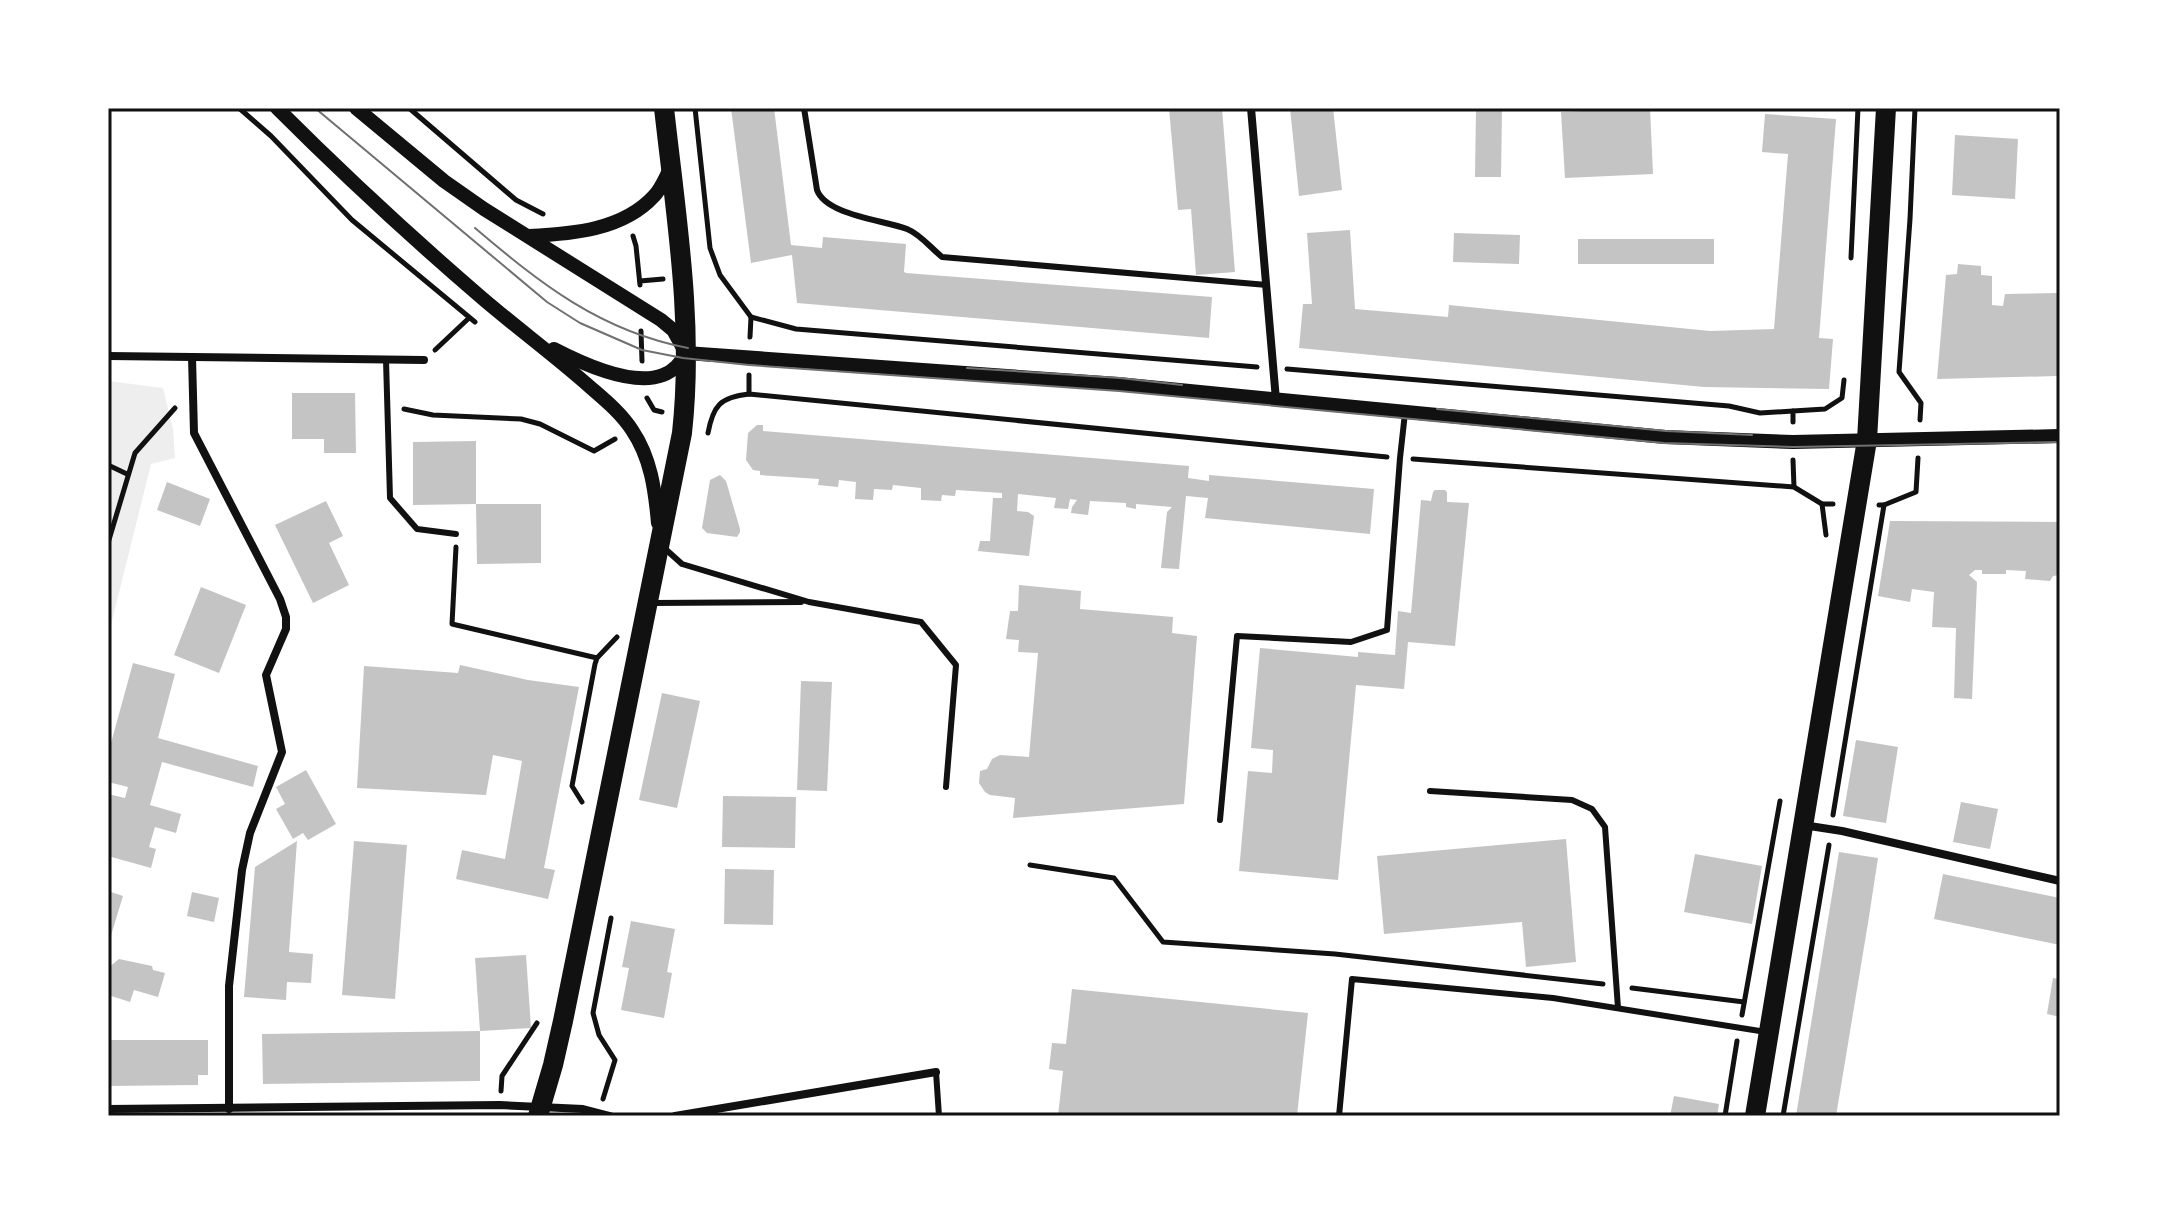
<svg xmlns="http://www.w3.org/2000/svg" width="2168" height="1224" viewBox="0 0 2168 1224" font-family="'DejaVu Sans',sans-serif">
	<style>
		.green { fill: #eee }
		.building { fill: #c4c4c4 }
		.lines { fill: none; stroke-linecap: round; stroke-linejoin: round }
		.path { stroke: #111; stroke-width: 5 }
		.service { stroke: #111; stroke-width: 6 }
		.minor { stroke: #111; stroke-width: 8 }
		.tertiary { stroke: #111; stroke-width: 14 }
		.primary { stroke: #111; stroke-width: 20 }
		.tram { stroke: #707070; stroke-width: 2 }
		.neatline { fill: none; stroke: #111; stroke-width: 3 }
	</style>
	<rect width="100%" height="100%" fill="#fff"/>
	<!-- green -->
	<path class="green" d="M108,381L163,388L173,429L175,458L151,464L108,637Z"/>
	<!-- building -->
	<g class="building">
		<path d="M731,108H774L791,245L822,248L823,237L906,244L904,272L906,273L1212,297L1209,338L797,303L792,255L751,263Z"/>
		<path d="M1169,108H1222L1235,272L1196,275L1191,209L1178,210Z"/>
		<path d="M1290,108H1333L1342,190L1299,196Z"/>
		<path d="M1476,108H1502L1501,177H1475Z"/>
		<path d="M1650,108L1653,174L1565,178L1561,112Z"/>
		<path d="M1765,114L1836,119L1819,338L1833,339L1829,389L1704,387L1299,348L1303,304H1312L1307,233L1350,230L1355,309L1448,317L1449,305L1710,331L1774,329L1788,154L1762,152Z"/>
		<path d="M1955,135L2018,139L2015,199L1952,195Z"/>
		<path d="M1454,233L1520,235L1519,264L1453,262Z"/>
		<rect x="1578" y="239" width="136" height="25"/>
		<path d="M1958,264L1981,266V275L1992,276V305L2003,306L2005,294L2058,293L2057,376L1937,379L1946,275L1957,274Z"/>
		<path d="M292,393H355L356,453H324V439H292Z"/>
		<path d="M757,425H763V431L1189,466L1188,478L1209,481V475L1374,489L1370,534L1205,518L1208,498L1186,496L1179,569L1161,568L1167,512L1172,507L1136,504V509L1126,507V503L1090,501L1088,515L1071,513L1072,507L1077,500L1070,499L1068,509L1054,508L1056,498L1018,494L1017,511L1028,512L1034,516L1029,556L978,551L980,541H990L993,498H1002V493L956,490L955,496L942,495L941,501L921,500V488L893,485L892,490L874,489L873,500L855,499L856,482L839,480L838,487L818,485L819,479L760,475V471L753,470L746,460L748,433Z"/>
		<path d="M476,441V504L413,505V442Z"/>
		<path d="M720,475L726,481L740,529V532L737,537L707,533L702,528L710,480Z"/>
		<path d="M167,482L210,499L200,526L157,510Z"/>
		<path d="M1435,490H1445L1447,492V502L1469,503L1455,646L1408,642L1404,689L1356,685L1338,880L1239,871L1248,771L1272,773L1273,750L1251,748L1260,648L1358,657V652L1395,655L1398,611L1411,613L1421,500L1431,501L1433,492Z"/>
		<path d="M326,501L343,536L329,543L349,585L313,603L275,525Z"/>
		<path d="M476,504H541V563L477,564Z"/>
		<path d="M1890,521L2060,522V575L2053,576L2050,581L2025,579L2026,571L2006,570V574H1982V570H1975L1969,575L1977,582L1972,699L1954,698L1956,628L1932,627L1934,592L1912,589L1910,602L1878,596Z"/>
		<path d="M1019,585L1081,591L1080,609L1173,617L1172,633L1197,636L1184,804L1013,818L1015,798L990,795L985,792L979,783L980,771L987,769L992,759L1000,755L1029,757L1038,653L1018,652L1019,640L1006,639L1010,611H1018Z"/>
		<path d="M201,587L246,605L219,673L174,655Z"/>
		<path d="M133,663L175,674L158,738L258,766L253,787L162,762L150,805L181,814L176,833L155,827L149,847L156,849L151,868L108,856V794L125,798L128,787L108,782V754Z"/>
		<path d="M460,665L528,680L579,687L544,868L555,870L548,899L456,879L462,850L505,859L522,761L493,755L486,795L357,788L364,666L458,673Z"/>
		<path d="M801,681L832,682L827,791L797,790Z"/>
		<path d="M662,693L700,701L677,808L639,800Z"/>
		<path d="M1856,740L1898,747L1886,823L1843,816Z"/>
		<path d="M306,770L336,824L308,840L303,833L293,839L276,809L285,804L276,787Z"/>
		<path d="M723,796L796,797L795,848L722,847Z"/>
		<path d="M1961,802L1998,809L1990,849L1953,842Z"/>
		<path d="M1566,839L1576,962L1526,967L1522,922L1384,934L1377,856Z"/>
		<path d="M297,841L289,952L313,954L311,983L287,982L286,1000L244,997L255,867Z"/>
		<path d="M354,841L407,845L395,999L342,995Z"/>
		<path d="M1839,852L1878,858L1868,923L1836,1116H1796Z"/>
		<path d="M1695,854L1762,866L1752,924L1684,912Z"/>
		<path d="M725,869L774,870L773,925L724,924Z"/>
		<path d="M1943,874L2060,898V945L1934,919Z"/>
		<path d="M108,891L123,896L109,942H108Z"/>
		<path d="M192,892L219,898L214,922L187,916Z"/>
		<path d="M631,921L675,929L667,972L672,973L664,1018L621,1010L629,968L622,967Z"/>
		<path d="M526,955L531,1028L480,1031L475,958Z"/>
		<path d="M119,959L152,966L153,970L165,973L158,997L134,990L130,1002L108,995V968Z"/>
		<path d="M2053,978L2060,979V1017L2047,1014Z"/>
		<path d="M1072,989L1308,1013L1297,1116H1058L1063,1071L1049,1069L1052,1043L1066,1044Z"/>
		<path d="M480,1031V1081L263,1084L262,1034Z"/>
		<path d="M108,1040H208V1075H198V1085L108,1086Z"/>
		<path d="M1674,1096L1719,1104L1717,1116H1670Z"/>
	</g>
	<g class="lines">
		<!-- path -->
		<g class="path">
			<path d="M239,108L271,136L352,220L475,322"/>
			<path d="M409,108L516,200L543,214"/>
			<path d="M695,108L710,248L720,275L751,317L796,329L1257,367"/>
			<path d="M1915,108L1910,219L1899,372L1921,403L1920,420"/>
			<path d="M633,236L636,246L640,285"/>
			<path d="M1851,258L1858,108"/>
			<path d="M640,281L663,279"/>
			<path d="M641,331L642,361"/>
			<path d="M750,337L751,317"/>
			<path d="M435,350L469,318"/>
			<path d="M1287,369L1729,406L1760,413L1793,411"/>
			<path d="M749,394V375"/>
			<path d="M647,398L654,410L662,412"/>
			<path d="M404,409L433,415L521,419L540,424L594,451L615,439"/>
			<path d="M1793,422V411L1825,409L1842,398L1844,380"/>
			<path d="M708,433C713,406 720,397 749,394L1387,457"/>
			<path d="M1413,459L1794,487L1822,504H1833"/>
			<path d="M1793,460L1794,487"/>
			<path d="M108,465L127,474"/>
			<path d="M1822,504L1826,535"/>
			<path d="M1879,505H1884L1916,492L1918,458"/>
			<path d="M108,543L135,453L175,408"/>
			<path d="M456,547L452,624L597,658"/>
			<path d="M582,802L572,786L595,664L597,658L617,637"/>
			<path d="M1833,815L1884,505"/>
			<path d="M1030,865L1114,878L1163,942L1335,954L1603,984"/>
			<path d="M1632,988L1744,1002"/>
			<path d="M1742,1015L1780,801"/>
			<path d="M501,1091L502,1076L537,1023"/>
			<path d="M603,1099L615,1060L599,1035L593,1013L611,918"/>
			<path d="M1725,1116L1737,1041"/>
			<path d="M1783,1116L1829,845"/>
		</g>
		<!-- service -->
		<g class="service">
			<path d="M804,108L817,190C826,215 883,220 907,229C920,234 931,248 942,257L1267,285"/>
			<path d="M386,360L390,498L417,529L456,534"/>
			<path d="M662,546L682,564L809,602L921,622L956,665L946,787"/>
			<path d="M652,603L801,602"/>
			<path d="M1430,791L1572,800L1592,809L1605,827L1618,1008"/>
			<path d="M1220,820L1237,636L1351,642L1387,630L1400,458L1405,413"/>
			<path d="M936,1072L939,1116"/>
			<path d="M1339,1116L1352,979L1553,998L1766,1032"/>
		</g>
		<!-- minor -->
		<g class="minor">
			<path d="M1251,108L1276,400"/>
			<path d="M108,356L424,360"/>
			<path d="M192,357L194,433L280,599L286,617V629L266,675L282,752L250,833L242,870L229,986V1109"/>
			<path d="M1803,825L1842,831L2060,881"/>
			<path d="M108,1109L500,1105L583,1109L610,1116"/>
			<path d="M675,1116L936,1072"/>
		</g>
		<!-- tertiary -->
		<g class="tertiary">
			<path d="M277,108C343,174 411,237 482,298C517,328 555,356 590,387C605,400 621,413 632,430C651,458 655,490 658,523"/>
			<path d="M356,108L444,181L484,209L661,320L673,330L684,350"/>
			<path d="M529,236C572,234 623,230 654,196C661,189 665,178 670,169"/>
			<path d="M554,349C581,363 632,387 663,375C674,371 680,363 686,354"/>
			<path d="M686,353L1118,384L1665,437L1793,442L2060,436"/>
		</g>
		<!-- primary -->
		<g class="primary">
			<path d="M538,1116L553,1065L563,1021L682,433C694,324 676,216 664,108"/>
			<path d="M1755,1116L1867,440L1886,108"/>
		</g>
		<!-- tram -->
		<g class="tram">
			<path d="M315,108L547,302L580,323L642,350L683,358L749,365L1119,391L1664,443L1793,447L2060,442"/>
			<path d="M475,228C541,284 600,331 688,348"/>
			<path d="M967,368L1120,378L1182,385"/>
			<path d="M1437,409L1666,431L1752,435"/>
		</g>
	</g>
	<!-- border -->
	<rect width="2168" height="1224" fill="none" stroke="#ffffff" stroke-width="220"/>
	<rect x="110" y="110" width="1948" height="1004" class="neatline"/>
</svg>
